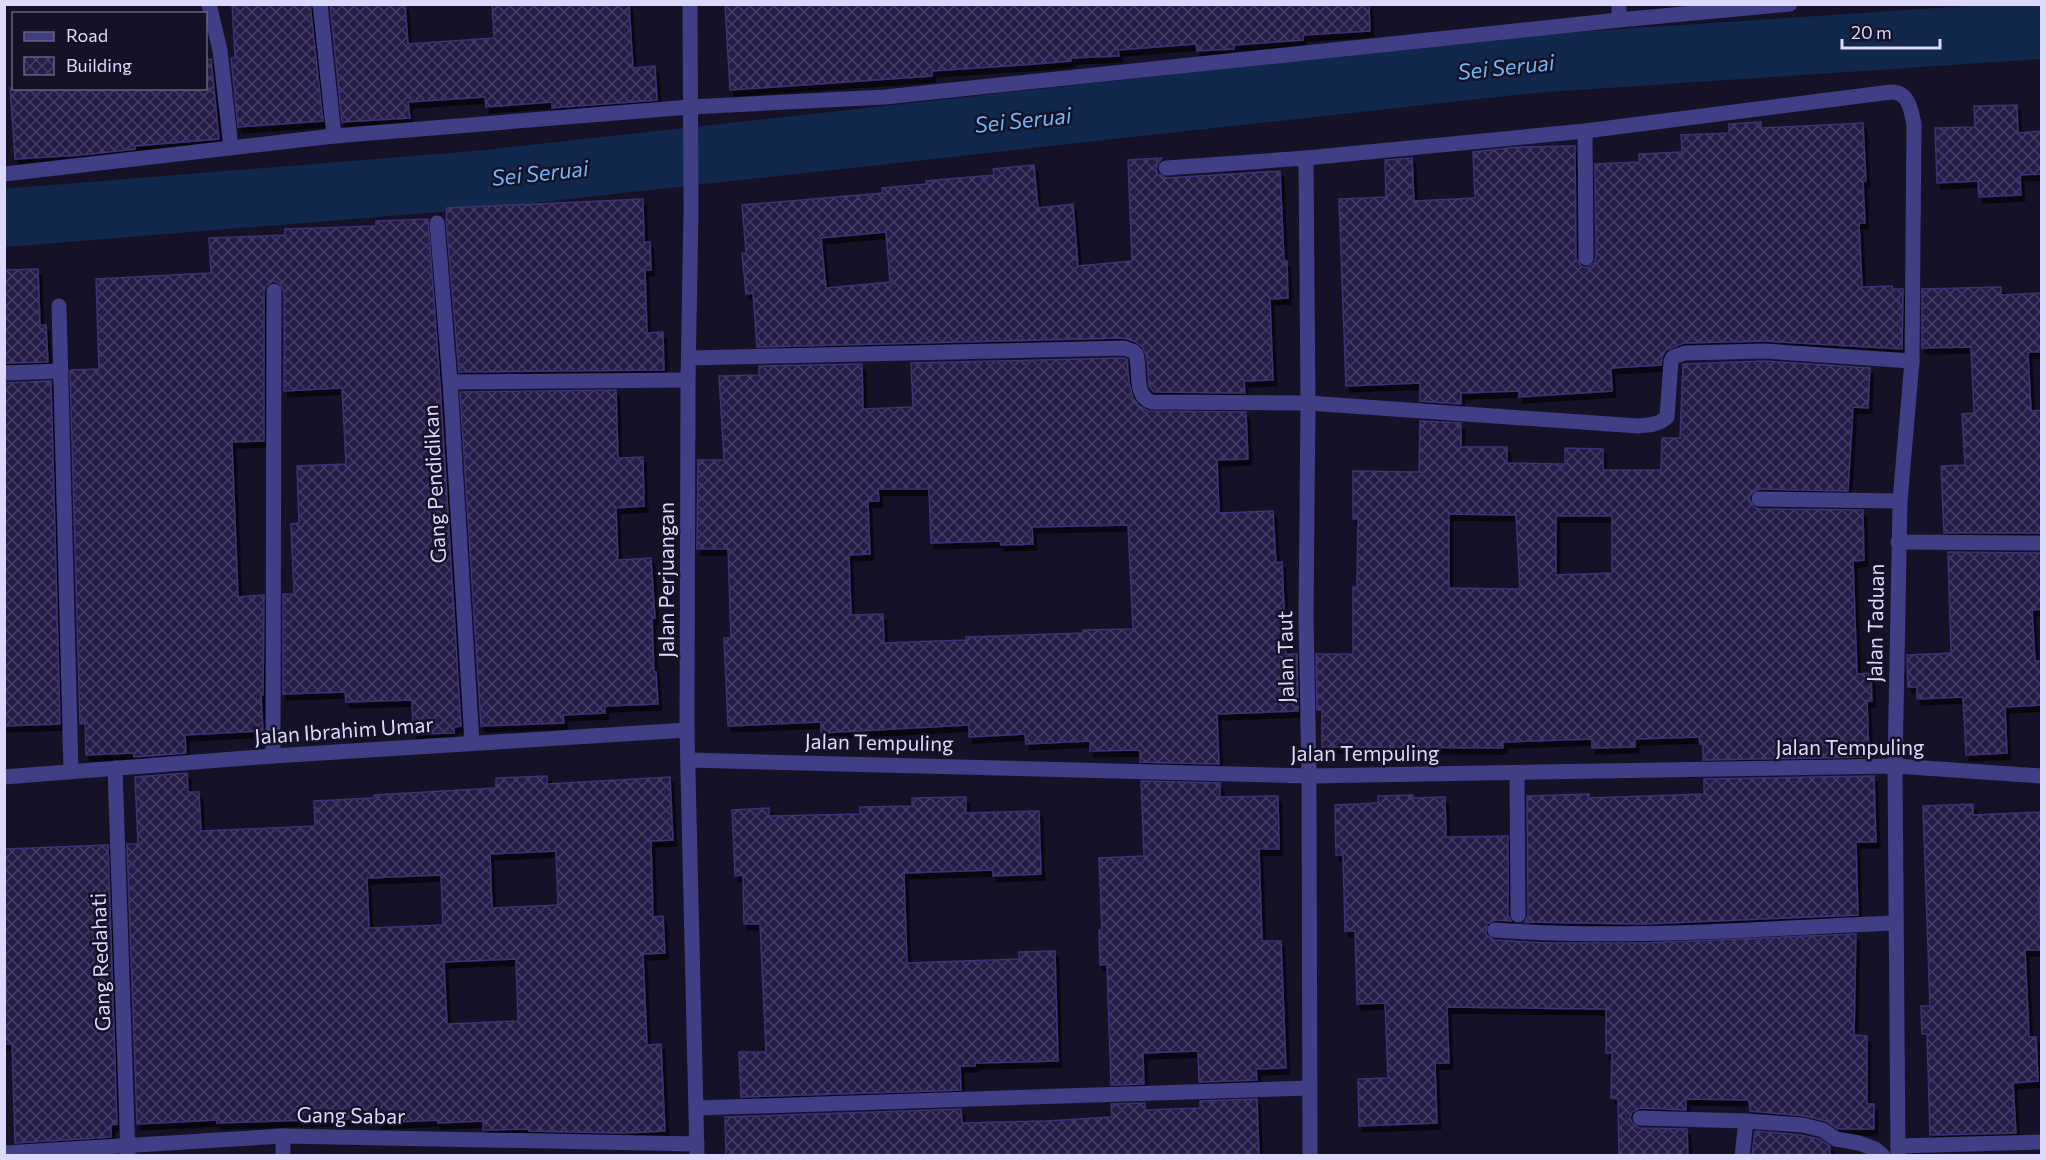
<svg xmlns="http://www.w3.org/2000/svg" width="2046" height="1160" viewBox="0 0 2046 1160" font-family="Commissioner,sans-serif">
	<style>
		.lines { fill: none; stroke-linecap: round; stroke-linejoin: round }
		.river { stroke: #11284c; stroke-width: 58 }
		.building { fill: url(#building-cross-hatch); stroke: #3d3173; stroke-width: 1.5; fill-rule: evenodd; filter: url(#shadow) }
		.minor { stroke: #403e84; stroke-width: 15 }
		.labels { text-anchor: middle; stroke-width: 5; stroke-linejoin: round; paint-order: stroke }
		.street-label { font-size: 21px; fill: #ddd9fd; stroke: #151127 }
		.water-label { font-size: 22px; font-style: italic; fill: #6bb9f9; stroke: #151127 }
	</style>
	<defs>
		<pattern id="building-cross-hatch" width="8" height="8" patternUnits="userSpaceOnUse" patternTransform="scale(1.5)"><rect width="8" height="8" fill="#261e48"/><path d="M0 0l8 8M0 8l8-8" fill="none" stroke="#453e63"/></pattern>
		<filter id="shadow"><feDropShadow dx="3.5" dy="6" stdDeviation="0" flood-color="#0009"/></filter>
	</defs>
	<rect width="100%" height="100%" fill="#151127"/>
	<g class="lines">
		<!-- river -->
		<path class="river" d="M4,218L476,180L1532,64L2042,30"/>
	</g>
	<!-- building -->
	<g class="building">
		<path d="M232,4H310L323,121L238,127L231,58H235Z"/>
		<path d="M330,4H405L408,44L494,38L492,4H629L633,68L655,66L657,100L552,108V102L486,107L485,97L408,102L410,118L342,122Z"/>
		<path d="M725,4H1369L1370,31L1303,35V40L1234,45V49L1197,51L1196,44L1118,50L1119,56L1071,58V61L1035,64L932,71V76L730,90Z"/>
		<path d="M211,59L219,139L135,146V149L82,155L15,159L10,88H206V60Z"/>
		<path d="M2017,105L2018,133L2042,131V174L2020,175L2021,195L1979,197L1978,181L1937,183L1935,128L1975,127L1974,106Z"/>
		<path d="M1761,122V128L1863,123L1866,181H1863L1865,223H1859L1862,287L1892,286V289H1903L1902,349L1765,341L1684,343L1666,350L1662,357L1661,365L1611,368L1612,391L1519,397V391L1461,393V404L1420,401V383L1346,386L1339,199L1386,197L1385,160L1412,158L1414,201L1475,198L1473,152L1518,147L1575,146L1576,258L1581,266L1587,268L1594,263L1596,258L1595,164L1639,162V154L1682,152L1681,135L1729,133V124Z"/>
		<path d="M1162,158L1158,163L1156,169L1158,174L1166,178L1280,171L1284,261H1287L1288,298L1270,299L1273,380L1244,381L1245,393L1154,392L1149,386L1147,358L1143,348L1136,342L1124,338L757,347L753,293L746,294L742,253H746L742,205L883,193L882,188L926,184V181L994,175L993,169L1034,165L1038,208L1073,204L1078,266L1132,261L1128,160ZM886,232L890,282L826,288L821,238Z"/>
		<path d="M643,199L644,242H650L651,270H645L647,333L663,332L664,370L459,372L446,219L447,208Z"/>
		<path d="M428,219L440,383L461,726L454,727V733L413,734L412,700L346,702L345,692L283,694V594H294L291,524L299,523L297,466L346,464L342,388L284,391V291L279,283L273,281L266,286L264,291V441L232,442L238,597L264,595L263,695H261L263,731L185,735L186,753L134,757V753L86,755L85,723L80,724L70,372L71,370L99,369L96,279L211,273L209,238L285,235V229L376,226V221Z"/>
		<path d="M38,269L40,325H46L48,362L4,363V270Z"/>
		<path d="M2001,287V295L2042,293V352H2028L2031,411L2042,410V533H1944L1941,466L1965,465L1962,414L1974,413L1971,347L1922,348V289Z"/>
		<path d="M1123,358L1127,359L1129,383L1133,398L1139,406L1148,411L1246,412L1248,459L1217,460L1219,513L1273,511L1276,563L1282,562L1286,654H1297L1298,711L1217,714L1219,764L1140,762V751L1137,750L1090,751V741L1026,744L1025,734L969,737V725L821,733V722L728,726L724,638H731L728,549H697L698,460H724L719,376L759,375V366L862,364L863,409L913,407L911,363ZM878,489H929L931,543L1000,541L1001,545L1033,544L1032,527L1128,525L1133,629L1083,630V633L966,637V640L884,643L883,614L851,615L849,555L870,554L868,501H879Z"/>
		<path d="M1764,361L1870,368L1868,408L1853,407L1848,491L1759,489L1751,494L1749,499L1754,507L1759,509L1863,510L1864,560L1853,561L1857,674L1871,673L1872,701H1867L1869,757L1703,760V744H1700L1699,737L1635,739V747L1592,748V739L1503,742V748L1322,747V710H1317L1316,654H1353V587H1357L1358,519H1353V471L1419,472L1420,421L1461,423V447H1507V463L1565,464V448L1603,449V470H1661L1662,438H1680L1683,364ZM1449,514L1516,515L1520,589L1449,588ZM1556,516H1612V573L1556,575Z"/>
		<path d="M51,381L60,724L4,726V383Z"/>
		<path d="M616,390L618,458L643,457L644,506L616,508L618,560L651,558L655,618H652L654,672H656L658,704L605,706V713L563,715L564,723L481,726L460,392Z"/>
		<path d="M1948,552L2042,553V609L2032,610L2035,661H2042V705L2005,707L2007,753L1966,755L1963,697L1917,699V687H1908L1907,655L1951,653Z"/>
		<path d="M187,773L188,792H199L201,831L315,826L314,801L374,798V795L496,788V778L547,776V784L670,777L673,840L651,841L653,917L663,916L665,953L643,954L647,1045L661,1044L665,1131L626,1133L529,1131V1129L483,1130V1121L438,1123L437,1120L378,1123V1118L217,1123V1120L137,1124L127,844H138L135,777ZM556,851L558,905L492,908L490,854ZM441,875L443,925L369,928L367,878ZM516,959L518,1021L447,1024L444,962Z"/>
		<path d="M1874,776L1876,842H1856L1858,915L1645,924L1525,922L1528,915L1527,796L1589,794V798L1704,794V779Z"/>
		<path d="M1141,781L1220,783V797L1278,796L1279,849H1259L1262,941H1281L1286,1068L1256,1069L1257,1080L1199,1082L1198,1051L1143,1053L1144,1084L1111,1085L1107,964L1100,965L1099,930H1102L1099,858L1144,856Z"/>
		<path d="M1413,795V798L1445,797L1446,837L1508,836V915L1511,921L1495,920L1487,924L1486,934L1494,940L1545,943H1646L1856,934L1854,1035L1867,1036V1104H1874V1129H1838L1826,1121L1805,1116L1750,1111L1749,1100L1686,1099V1110L1640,1108L1632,1112L1630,1118L1632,1123L1639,1128L1687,1129L1688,1155H1619L1618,1099L1611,1098L1612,1053H1606V1009L1447,1007L1449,1063H1435L1437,1123L1359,1126L1358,1079L1388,1078L1385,1003L1357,1004L1355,931H1345L1343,855H1336L1335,805L1378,803V796Z"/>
		<path d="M966,797V813L1039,811L1041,874L993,876V870L904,873L907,963L1019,959V952L1055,951L1058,1061L975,1063V1066H960L961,1090L741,1097L739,1052H766L760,924H744L743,875L735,876L732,810L769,808V816L860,814V807L912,806V798Z"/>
		<path d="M1973,804V815L2042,812V891H2039L2041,950H2025L2029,1037H2036L2038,1081L2013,1083L2016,1133L1930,1135L1927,1034H1922L1921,1006H1930L1923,806Z"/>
		<path d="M108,845L117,1124L111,1125V1137L15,1143L12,1044H4V998H6L4,849Z"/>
		<path d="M1257,1099L1259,1155H726L725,1117L961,1109L962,1123L1046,1121L1112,1117L1111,1104L1145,1103V1110L1200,1108V1101Z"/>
		<path d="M1755,1131L1801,1135L1819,1139L1830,1146V1155H1752Z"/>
	</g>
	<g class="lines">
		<!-- minor -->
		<g class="minor">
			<path d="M209,4L220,50L231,148"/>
			<path d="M320,4L334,136"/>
			<path d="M690,4L691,211L688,380L687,730L697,1156"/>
			<path d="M1619,20V4"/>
			<path d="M1585,131L1586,258"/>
			<path d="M1306,158L1308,403L1306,618L1309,776L1310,1156"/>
			<path d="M1166,168L1306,158L1585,131L1891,92C1909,92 1911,110 1914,124L1912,361L1900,501L1895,766L1898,1156"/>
			<path d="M4,174L334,136L690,107L885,97L1619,20L1790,4"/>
			<path d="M437,223L450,382L472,743"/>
			<path d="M59,306L71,771"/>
			<path d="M690,358L1124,348L1133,351L1136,354C1141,369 1133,397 1152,402L1308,403L1638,426C1650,425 1658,425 1667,417L1671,361L1673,357L1685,353L1764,351L1912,361"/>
			<path d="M4,373L61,371"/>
			<path d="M450,382L688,380"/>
			<path d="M1759,499L1900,501"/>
			<path d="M1898,542L2042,543"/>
			<path d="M273,756L274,291"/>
			<path d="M688,760L1309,776L1895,766L2042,776"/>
			<path d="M115,768L128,1156"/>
			<path d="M1517,774L1518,915"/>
			<path d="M4,777L273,756L687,730"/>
			<path d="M1495,930C1628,940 1763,928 1896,923"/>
			<path d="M697,1108L1310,1088"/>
			<path d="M1640,1118L1746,1121L1803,1125L1823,1130L1836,1139L1859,1143L1875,1149L1883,1156"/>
			<path d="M283,1136V1156"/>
			<path d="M1898,1146L2042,1142"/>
			<path d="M4,1153L283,1136L697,1144"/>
			<path d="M1742,1156L1746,1121"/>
		</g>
	</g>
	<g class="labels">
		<!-- street labels -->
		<g class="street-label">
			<text transform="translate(435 484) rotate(-93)" y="7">Gang Pendidikan</text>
			<text transform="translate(667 580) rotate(-90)" y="7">Jalan Perjuangan</text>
			<text transform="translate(1876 623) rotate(-89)" y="7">Jalan Taduan</text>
			<text transform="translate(1286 657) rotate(-91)" y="7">Jalan Taut</text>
			<text transform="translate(344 731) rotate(-4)" y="7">Jalan Ibrahim Umar</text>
			<text transform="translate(879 743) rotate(1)" y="7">Jalan Tempuling</text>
			<text x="1850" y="755">Jalan Tempuling</text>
			<text x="1365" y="761">Jalan Tempuling</text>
			<text transform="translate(101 962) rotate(-92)" y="7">Gang Redahati</text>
			<text transform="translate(351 1116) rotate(1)" y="7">Gang Sabar</text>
		</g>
		<!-- water labels -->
		<g class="water-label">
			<text transform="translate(1506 67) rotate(-6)" y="8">Sei Seruai</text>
			<text transform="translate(1023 120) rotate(-6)" y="8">Sei Seruai</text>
			<text transform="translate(540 173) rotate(-6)" y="8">Sei Seruai</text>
		</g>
	</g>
	<!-- border -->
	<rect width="2046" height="1160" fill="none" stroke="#ddd9fd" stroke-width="12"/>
	<!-- legend -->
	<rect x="12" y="12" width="195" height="78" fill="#151127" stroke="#65617d" stroke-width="1.5"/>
	<rect x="24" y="32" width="30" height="9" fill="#403e84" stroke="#65617d" stroke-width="1.5"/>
	<text x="66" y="42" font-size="18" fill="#ddd9fd">Road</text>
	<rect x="24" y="57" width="30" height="18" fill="url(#building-cross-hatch)" stroke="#65617d" stroke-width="1.5"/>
	<text x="66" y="72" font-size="18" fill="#ddd9fd">Building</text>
	<!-- scale -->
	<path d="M1842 39v9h98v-9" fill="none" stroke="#ddd9fd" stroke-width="3"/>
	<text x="1851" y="39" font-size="18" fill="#ddd9fd" stroke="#151127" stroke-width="4.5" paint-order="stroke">20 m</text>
</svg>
